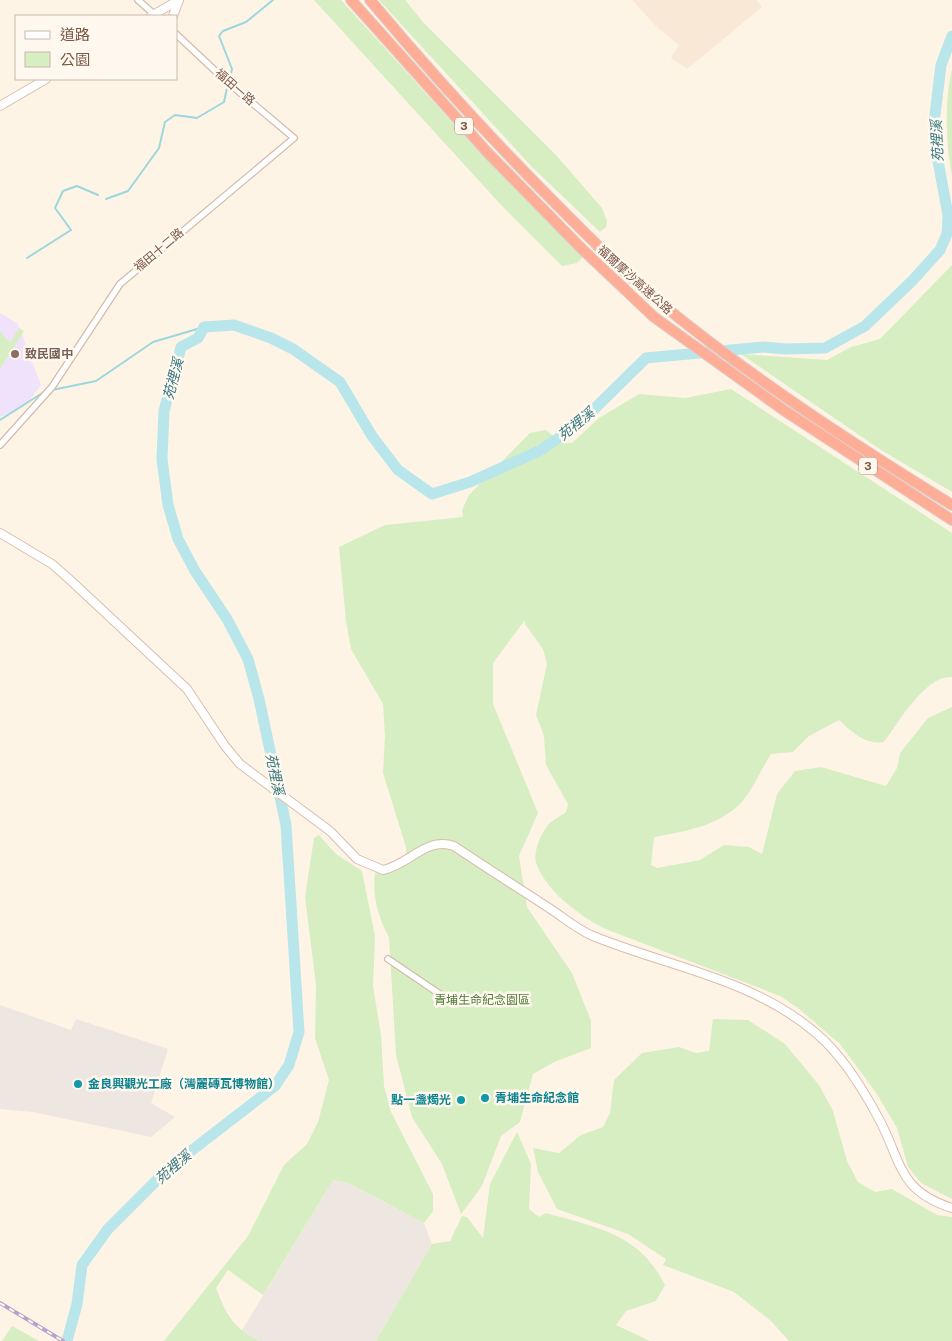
<svg xmlns="http://www.w3.org/2000/svg" width="952" height="1341" viewBox="0 0 952 1341" font-family="'Public Sans','Noto Sans TC',sans-serif">
	<style>
		.residential { fill: #f9e8d6 }
		.industrial { fill: #eee6e0 }
		.education { fill: #f1e2fb }
		.green { fill: #d6eec2 }
		.lines { fill: none; stroke-linecap: round; stroke-linejoin: round }
		.stream { stroke: #9dd7de; stroke-width: 2 }
		.river { stroke: #b8e6eb; stroke-width: 11 }
		.street-casing { stroke: #d4bcad; stroke-width: 8 }
		.secondary-casing { stroke: #dabeac; stroke-width: 10 }
		.highway-casing { stroke: #ddd3cf; stroke-width: 12 }
		.street { stroke: #fff; stroke-width: 5.5 }
		.secondary { stroke: #fff; stroke-width: 8 }
		.highway { stroke: #fead97; stroke-width: 10 }
		.rail-casing { stroke: #b6a2ca; stroke-width: 4 }
		.rail { stroke: #fff8ee; stroke-width: 2; stroke-dasharray: 5.5; stroke-linecap: butt }
		.education-dot { fill: #8d6e63; stroke: #fff8ee; stroke-width: 2 }
		.culture-dot { fill: #0f9aa8; stroke: #fff8ee; stroke-width: 2 }
		.labels { text-anchor: middle; stroke-width: 5; stroke-linejoin: round; paint-order: stroke }
		.shield { fill: #fff8ee; stroke: #a38779; stroke-width: 1 }
		.shield-label { font-size: 11px; font-weight: bold; fill: #7b5747 }
		.street-label { font-size: 12px; fill: #7b5747; stroke: #fff8ee }
		.education-label { font-size: 12px; font-weight: bold; fill: #785e54; stroke: #fff8ee; text-anchor: start }
		.park-label { font-size: 12px; fill: #527c3c; stroke: #fff8ee }
		.culture-label { font-size: 12px; font-weight: bold; fill: #0d838f; stroke: #fff8ee; text-anchor: start }
		.water-label { font-size: 14px; font-style: italic; fill: #397982; stroke: #fff8ee }
	</style>
	<rect width="100%" height="100%" fill="#fef4e6"/>
	<!-- residential -->
	<path class="residential" d="M632,0H756L762,7L687,69L671,58L679,45L659,29Z"/>
	<!-- industrial -->
	<g class="industrial">
		<path d="M0,1005L71,1030L76,1019L168,1049L151,1103L175,1117L151,1137L33,1112L0,1109Z"/>
		<path d="M333,1180L347,1183L424,1223L432,1244L376,1341H259L241,1332Z"/>
	</g>
	<!-- education -->
	<path class="education" d="M0,313L18,324L41,385L25,406L0,417Z"/>
	<!-- green -->
	<g class="green">
		<path d="M314,0H341L481,154L584,256L577,263L562,266L502,206Z"/>
		<path d="M379,0H405L424,23L556,155L602,208L607,221L606,227L600,232L532,167Z"/>
		<path d="M952,70V176C946,146 944,100 952,70Z"/>
		<path d="M952,265V492L881,450L741,354L827,360L851,347L880,339Z"/>
		<path d="M19,328L24,331L0,369V331L10,343Z"/>
		<path d="M731,389L952,533V677C925,675 899,722 884,742C865,745 852,732 839,720L809,736L793,752L771,754C761,770 752,791 740,804C718,826 683,832 654,837L651,865L657,868L700,860L724,845L749,847L762,854L777,794L795,771L821,767L886,786L897,768L900,753L928,718L952,707V1199L921,1183L908,1167L897,1128L877,1094L840,1044L798,1008L780,996L603,928C578,914 548,893 537,865C532,854 540,835 548,825C552,820 561,816 566,812L568,804L546,765L544,736L536,715L547,664L543,649L525,624V620L493,663V704L538,813L519,856L527,907L572,973L591,1021V1048L554,1062L533,1074L520,1122L501,1136L482,1186L461,1214L442,1164L412,1117L396,1055L389,937C378,918 372,895 375,873H390L407,864L406,847L383,773L385,736L383,704L351,649L346,621L339,547L385,525L463,517L462,510L469,495L530,433L546,430L562,443H572L599,418L639,394L685,398Z"/>
		<path d="M319,835L336,854L362,871L375,936L373,986L381,1035L384,1086L391,1112L433,1194V1211L424,1223L348,1183L333,1180L263,1295L228,1270L216,1288C226,1314 233,1328 259,1341H164L248,1236L284,1165L307,1144L318,1122L329,1080L315,1038L316,985L305,897L314,838Z"/>
		<path d="M713,1019L748,1020L785,1044L819,1085L833,1111L847,1161L858,1182L875,1192L892,1189L937,1215L952,1217V1341H789L771,1321L734,1292L663,1265L666,1259L628,1234L557,1209L538,1172L533,1148L559,1153L581,1135L603,1127L610,1113L614,1080L642,1053L679,1047L696,1053L709,1051Z"/>
		<path d="M517,1132L531,1164L529,1209L539,1217L546,1213C597,1228 639,1233 665,1285L656,1301L626,1311L616,1325L650,1341H376L432,1244L450,1241L462,1216L467,1217L483,1238L490,1184Z"/>
		<path d="M12,1326L39,1341H2Z"/>
	</g>
	<g class="lines">
		<!-- stream -->
		<g class="stream">
			<path d="M230,77L232,69L219,36L223,31L246,22L273,0"/>
			<path d="M106,199L128,191L159,148L165,122L175,115L197,118L224,102L227,88"/>
			<path d="M27,258L71,230L55,208L63,191L77,186L98,195"/>
			<path d="M52,390L96,381L153,342L204,327"/>
			<path d="M0,420L44,392"/>
		</g>
		<!-- river -->
		<path class="river" d="M67,1341L77,1304L82,1265L108,1229L169,1168L275,1086L289,1065L299,1032L286,825L259,699L248,659L227,619L195,571L178,539L168,505L162,459L164,411L181,347L198,338L204,327L234,325L271,338L293,349L340,382L372,436L398,470L432,494L470,482L539,451L577,426L646,358L763,347L786,349L825,348L865,326L913,280L940,250L947,234L948,215L938,161L934,123L941,65L952,36"/>
		<!-- street casing -->
		<g class="street-casing">
			<g id="street">
				<path d="M138,0L156,16"/>
				<path d="M0,445L52,387L120,284L294,138L225,80L176,34"/>
				<path d="M388,959L450,1001"/>
			</g>
		</g>
		<!-- secondary casing -->
		<g class="secondary-casing">
			<g id="secondary">
				<path d="M151,16L179,0"/>
				<path d="M173,16L179,0"/>
				<path d="M0,106L46,79"/>
				<path d="M0,533L52,564L68,578L187,689L225,746L240,764L330,831L357,859L383,870C409,865 426,836 454,846C485,867 517,887 549,908C563,917 578,930 593,936C669,967 754,979 817,1034C843,1056 863,1089 879,1119C902,1162 898,1191 952,1208"/>
			</g>
		</g>
		<!-- highway casing -->
		<g class="highway-casing">
			<g id="highway">
				<path d="M351,0L487,152L581,248L654,317L785,411L952,520"/>
				<path d="M370,0C430,72 493,141 559,207C591,239 623,272 658,301C750,377 850,442 952,505"/>
			</g>
		</g>
		<!-- street -->
		<use href="#street" class="street"/>
		<!-- secondary -->
		<use href="#secondary" class="secondary"/>
		<!-- highway -->
		<use href="#highway" class="highway"/>
		<!-- rail casing -->
		<g class="rail-casing">
			<path id="rail" d="M0,1303L63,1341"/>
		</g>
		<!-- rail -->
		<use href="#rail" class="rail"/>
	</g>
	<!-- markers -->
	<circle class="education-dot" cx="15" cy="354" r="5"/>
	<g class="culture-dot">
		<circle cx="78" cy="1084" r="5"/>
		<circle cx="485" cy="1098" r="5"/>
		<circle cx="461" cy="1100" r="5"/>
	</g>
	<g class="labels">
		<!-- shield labels -->
		<g class="shield">
			<rect x="455" y="117.5" width="18" height="17" rx="4"/>
			<rect x="859" y="457.5" width="18" height="17" rx="4"/>
		</g>
		<g class="shield-label">
			<text x="464" y="130">3</text>
			<text x="868" y="470">3</text>
		</g>
		<!-- street labels -->
		<g class="street-label">
			<text transform="translate(235 87) rotate(41)" y="4">福田一路</text>
			<text transform="translate(159 250) rotate(-40)" y="4">福田十二路</text>
			<text transform="translate(635 280) rotate(42)" y="4">福爾摩沙高速公路</text>
		</g>
		<!-- education labels -->
		<g class="education-label">
			<text x="25" y="358">致民國中</text>
		</g>
		<!-- park labels -->
		<g class="park-label">
			<text x="482" y="1004">青埔生命紀念園區</text>
		</g>
		<!-- culture labels -->
		<g class="culture-label">
			<text x="88" y="1088">金良興觀光工廠（灣麗磚瓦博物館）</text>
			<text x="495" y="1102">青埔生命紀念館</text>
			<text x="451" y="1104" text-anchor="end">點一盞燭光</text>
		</g>
		<!-- water labels -->
		<g class="water-label">
			<text transform="translate(937 141) rotate(-93)" y="5">苑裡溪</text>
			<text transform="translate(173 379) rotate(-75)" y="5">苑裡溪</text>
			<text transform="translate(576 424) rotate(-39)" y="5">苑裡溪</text>
			<text transform="translate(275 774) rotate(78)" y="5">苑裡溪</text>
			<text transform="translate(173 1167) rotate(-41)" y="5">苑裡溪</text>
		</g>
	</g>
	<!-- legend -->
	<rect x="15" y="15" width="162" height="65" fill="#fff8ee" stroke="#cab8ab"/>
	<rect x="25" y="31" width="25" height="8" fill="#ffffff" stroke="#cab8ab"/>
	<text x="60" y="40" font-size="15" fill="#7b5747">道路</text>
	<rect x="25" y="52" width="25" height="15" fill="#d6eec2" stroke="#cab8ab"/>
	<text x="60" y="65" font-size="15" fill="#7b5747">公園</text>
</svg>
